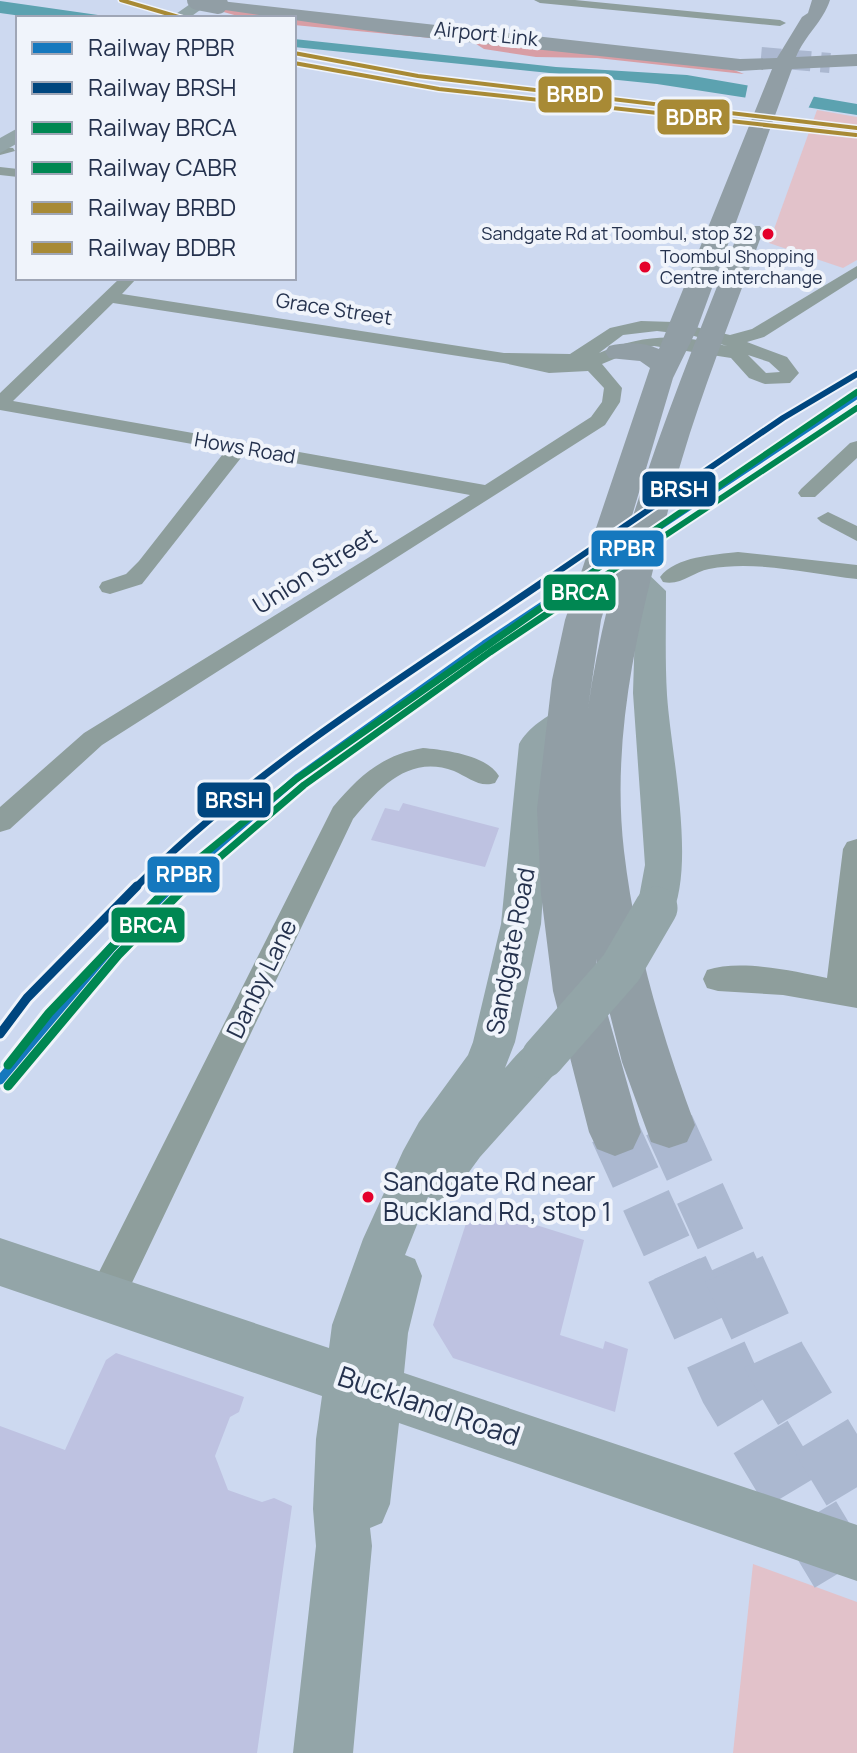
<svg xmlns="http://www.w3.org/2000/svg" width="857" height="1753" viewBox="0 0 857 1753" font-family="Manrope,sans-serif">
	<style>
		.green { fill: #e2c2ca }
		.forest { fill: #d89ea5 }
		.water { fill: #5ca2b0 }
		.pier { fill: #cdd9f0 }
		.building { fill: #bec2e1 }
		.lines { fill: none; stroke-linecap: round; stroke-linejoin: round }
		.highway-tunnel-far2 { stroke: #abb8d0; stroke-width: 20; stroke-dasharray: 20 10; stroke-linecap: butt }
		.highway-tunnel-far1 { stroke: #abb8d0; stroke-width: 50; stroke-dasharray: 50 25; stroke-linecap: butt }
		.highway-tunnel { stroke: #abb8d0; stroke-width: 63; stroke-dasharray: 63 31; stroke-linecap: butt }
		.street { fill: #8e9e9c; fill-rule: evenodd }
		.secondary { fill: #93a5a8; fill-rule: evenodd }
		.highway { fill: #919ea5; fill-rule: evenodd }
		.secondary-bridge { stroke: #93a5a8; stroke-width: 43 }
		.highway-bridge { stroke: #919ea5; stroke-width: 20 }
		.rail-1-far2-casing { stroke: #f0f4fb; stroke-width: 10 }
		.rail-1-far1-casing { stroke: #f0f4fb; stroke-width: 12 }
		.rail-1-casing { stroke: #f0f4fb; stroke-width: 15 }
		.rail-2-far2-casing { stroke: #f0f4fb; stroke-width: 10 }
		.rail-2-far1-casing { stroke: #f0f4fb; stroke-width: 12 }
		.rail-2-casing { stroke: #f0f4fb; stroke-width: 15 }
		.rail-3-far2-casing { stroke: #f0f4fb; stroke-width: 10 }
		.rail-3-far1-casing { stroke: #f0f4fb; stroke-width: 12 }
		.rail-3-casing { stroke: #f0f4fb; stroke-width: 15 }
		.rail-4-far2-casing { stroke: #f0f4fb; stroke-width: 10 }
		.rail-4-far1-casing { stroke: #f0f4fb; stroke-width: 12 }
		.rail-4-casing { stroke: #f0f4fb; stroke-width: 15 }
		.rail-5-casing { stroke: #f0f4fb; stroke-width: 7 }
		.rail-6-casing { stroke: #f0f4fb; stroke-width: 7 }
		.rail-1-far2 { stroke: #1578be; stroke-width: 6 }
		.rail-1-far1 { stroke: #1578be; stroke-width: 7 }
		.rail-1 { stroke: #1578be; stroke-width: 9 }
		.rail-2-far2 { stroke: #00467f; stroke-width: 6 }
		.rail-2-far1 { stroke: #00467f; stroke-width: 7 }
		.rail-2 { stroke: #00467f; stroke-width: 9 }
		.rail-3-far2 { stroke: #008752; stroke-width: 6 }
		.rail-3-far1 { stroke: #008752; stroke-width: 7 }
		.rail-3 { stroke: #008752; stroke-width: 9 }
		.rail-4-far2 { stroke: #008752; stroke-width: 6 }
		.rail-4-far1 { stroke: #008752; stroke-width: 7 }
		.rail-4 { stroke: #008752; stroke-width: 9 }
		.rail-5 { stroke: #a88a35; stroke-width: 4 }
		.rail-6 { stroke: #a88a35; stroke-width: 4 }
		.bus-dot { fill: #e4002b; stroke: #f0f4fb; stroke-width: 3 }
		.labels { text-anchor: middle; stroke-width: 8; stroke-linejoin: round; paint-order: stroke }
		.far-bus-label { font-size: 18px; fill: #25324e; stroke: #f0f4fb; text-anchor: end }
		.far-street-label { font-size: 20px; fill: #25324e; stroke: #f0f4fb }
		.street-label { font-size: 24px; fill: #25324e; stroke: #f0f4fb }
		.near-bus-label { font-size: 26px; fill: #25324e; stroke: #f0f4fb; text-anchor: start }
		.near-street-label { font-size: 28px; fill: #25324e; stroke: #f0f4fb }
		.line-badge { stroke: #f0f4fb; stroke-width: 3 }
		.badge-label { font-size: 22px; text-anchor: middle; font-weight: bold; fill: #fff }
	</style>
	<rect width="100%" height="100%" fill="#cdd9f0"/>
	<!-- green -->
	<g class="green">
		<path d="M817,110L857,117V260L843,268L769,243Z"/>
		<path d="M753,1564L857,1602V1753H733Z"/>
	</g>
	<!-- forest -->
	<path class="forest" d="M218,6L734,70L744,74L597,58L536,57L484,49L473,42L294,25V18H245L220,11Z"/>
	<!-- water -->
	<g class="water">
		<path d="M0,1L119,18H36L0,13Z"/>
		<path d="M294,39L556,67L687,75L857,104V115L657,84L294,47Z"/>
	</g>
	<!-- pier -->
	<path class="pier" d="M748,84L793,88L816,92L807,111L744,104Z"/>
	<!-- building -->
	<g class="building">
		<path d="M403,803L499,828L485,867L371,840L385,808L399,811Z"/>
		<path d="M472,1205L584,1240L560,1335L603,1349L605,1341L628,1349L615,1412L453,1358L433,1325Z"/>
		<path d="M116,1353L244,1397L239,1412L230,1417L215,1456L228,1490L262,1502L274,1498L292,1506L257,1753H0V1426L65,1450L106,1360Z"/>
	</g>
	<g class="lines">
		<!-- highway-tunnel-far2 -->
		<path class="highway-tunnel-far2" d="M761,57L830,63"/>
		<!-- highway-tunnel-far1 -->
		<g class="highway-tunnel-far1">
			<path d="M669,1125L735,1271"/>
			<path d="M615,1132L678,1271"/>
		</g>
		<!-- highway-tunnel -->
		<g class="highway-tunnel">
			<path d="M677,1269L731,1388L857,1597"/>
			<path d="M734,1269L775,1359L857,1495"/>
		</g>
		<!-- street -->
		<g class="street">
			<path d="M534,0H575L780,20L786,23L780,26L540,3Z"/>
			<path d="M0,147L13,148L15,151L0,155Z"/>
			<path d="M0,167L18,169V177L0,175Z"/>
			<path d="M857,266V278L764,337L747,342L787,357L799,373L790,383L765,384L749,378L731,358L654,346L638,349L602,364L622,388L620,402L605,425L102,745L10,829L0,832V807L84,733L470,495L244,454L142,584L110,594L102,592L99,587L102,582L126,574L139,561L226,450L0,410V393L120,278H137L122,294L504,353L570,354L610,328L641,321L674,322L730,335L752,329ZM113,303L504,363L549,373L588,371L604,388L602,402L591,417L485,485L13,401ZM657,331L691,335L727,346C679,334 645,333 599,353L623,335ZM748,355L769,362L780,372L766,373Z"/>
			<path d="M857,441V458L815,497H801L798,493L801,489L850,443Z"/>
			<path d="M828,512L857,526V541L821,522L817,518Z"/>
			<path d="M738,552L857,565V579C810,574 757,560 709,569C693,572 681,586 663,582L660,577C676,556 714,555 738,552Z"/>
			<path d="M423,748C445,750 487,755 499,776L495,783C479,788 468,777 454,771C409,754 379,788 353,819L119,1310L106,1315L93,1310L88,1297L93,1284L333,807C359,776 382,755 423,748Z"/>
			<path d="M857,839V1008L783,995L718,991L707,988L703,979L707,970C740,959 794,971 827,978L843,849L847,842Z"/>
		</g>
		<!-- secondary -->
		<g class="secondary">
			<path d="M196,0H214L189,18H170Z"/>
			<path d="M18,128V143L0,153V138Z"/>
			<path d="M632,567L643,569L666,591C666,626 665,661 667,695C671,755 697,867 670,919L656,923L642,919L637,908L645,865L633,693L636,594L617,576L621,569Z"/>
			<path d="M565,709L577,713L582,721L577,729L553,749L541,924L515,1042L505,1068C523,1049 530,1034 558,1044L564,1057L558,1070L480,1157L453,1194L437,1201L428,1197L405,1255L415,1259L422,1276L408,1333L404,1373L857,1525V1581L399,1423L390,1504L382,1523L370,1528L372,1546L353,1753H293L316,1546L313,1509L316,1439L322,1396L0,1286V1238L329,1348L332,1325L363,1239L403,1151L419,1122L468,1055L473,1042L501,924L519,744C528,728 547,714 565,709Z"/>
		</g>
		<!-- highway -->
		<path class="highway" d="M212,0L740,59L777,58L802,17L808,13L812,0H830C823,22 805,35 796,57L857,54V66L792,69L697,329L673,378L601,620L588,708C612,542 678,386 739,231L742,226H760L763,231C736,306 705,382 682,459C671,495 663,533 653,570C630,661 613,757 624,851C635,946 662,1036 695,1125L687,1142L669,1148L651,1142L622,1062L596,959L601,991L641,1132L633,1149L615,1156L597,1149L589,1132L553,991L541,894L537,809L552,680L565,620L650,368L640,361L609,358L605,352L609,346C625,342 644,342 659,349L772,69L740,71L392,34L218,9L212,8L209,4Z"/>
		<!-- secondary-bridge -->
		<path class="secondary-bridge" d="M543,1057L621,968L656,908"/>
		<!-- highway-bridge -->
		<path class="highway-bridge" d="M197,0L218,4"/>
		<!-- rail-1-far2 casing -->
		<g class="rail-1-far2-casing">
			<path id="rail-1-far2" d="M574,584L857,396"/>
		</g>
		<!-- rail-1-far1 casing -->
		<g class="rail-1-far1-casing">
			<path id="rail-1-far1" d="M170,888L298,777L484,644L577,582"/>
		</g>
		<!-- rail-1 casing -->
		<g class="rail-1-casing">
			<path id="rail-1" d="M0,1080L111,948L172,886"/>
		</g>
		<!-- rail-2-far2 casing -->
		<g class="rail-2-far2-casing">
			<path id="rail-2-far2" d="M540,584L783,418L857,374"/>
		</g>
		<!-- rail-2-far1 casing -->
		<g class="rail-2-far1-casing">
			<path id="rail-2-far1" d="M135,888C255,767 403,678 543,582"/>
		</g>
		<!-- rail-2 casing -->
		<g class="rail-2-casing">
			<path id="rail-2" d="M0,1034L27,998L137,886"/>
		</g>
		<!-- rail-3-far2 casing -->
		<g class="rail-3-far2-casing">
			<path id="rail-3-far2" d="M592,584L857,408"/>
		</g>
		<!-- rail-3-far1 casing -->
		<g class="rail-3-far1-casing">
			<path id="rail-3-far1" d="M184,888L304,785L490,652L595,582"/>
		</g>
		<!-- rail-3 casing -->
		<g class="rail-3-casing">
			<path id="rail-3" d="M8,1086L118,955L186,886"/>
		</g>
		<!-- rail-4-far2 casing -->
		<g class="rail-4-far2-casing">
			<path id="rail-4-far2" d="M575,584L857,392"/>
		</g>
		<!-- rail-4-far1 casing -->
		<g class="rail-4-far1-casing">
			<path id="rail-4-far1" d="M168,888L186,869L295,780L578,582"/>
		</g>
		<!-- rail-4 casing -->
		<g class="rail-4-casing">
			<path id="rail-4" d="M8,1065L49,1013L170,886"/>
		</g>
		<!-- rail-5 casing -->
		<g class="rail-5-casing">
			<g id="rail-5">
				<path d="M121,0L182,18"/>
				<path d="M294,53L418,76L857,128"/>
			</g>
		</g>
		<!-- rail-6 casing -->
		<g class="rail-6-casing">
			<path id="rail-6" d="M294,63L439,89L856,135"/>
		</g>
		<!-- rail-1-far2 -->
		<use href="#rail-1-far2" class="rail-1-far2"/>
		<!-- rail-1-far1 -->
		<use href="#rail-1-far1" class="rail-1-far1"/>
		<!-- rail-1 -->
		<use href="#rail-1" class="rail-1"/>
		<!-- rail-2-far2 -->
		<use href="#rail-2-far2" class="rail-2-far2"/>
		<!-- rail-2-far1 -->
		<use href="#rail-2-far1" class="rail-2-far1"/>
		<!-- rail-2 -->
		<use href="#rail-2" class="rail-2"/>
		<!-- rail-3-far2 -->
		<use href="#rail-3-far2" class="rail-3-far2"/>
		<!-- rail-3-far1 -->
		<use href="#rail-3-far1" class="rail-3-far1"/>
		<!-- rail-3 -->
		<use href="#rail-3" class="rail-3"/>
		<!-- rail-4-far2 -->
		<use href="#rail-4-far2" class="rail-4-far2"/>
		<!-- rail-4-far1 -->
		<use href="#rail-4-far1" class="rail-4-far1"/>
		<!-- rail-4 -->
		<use href="#rail-4" class="rail-4"/>
		<!-- rail-5 -->
		<use href="#rail-5" class="rail-5"/>
		<!-- rail-6 -->
		<use href="#rail-6" class="rail-6"/>
	</g>
	<!-- markers -->
	<g class="bus-dot">
		<circle cx="768" cy="234" r="7"/>
		<circle cx="645" cy="267" r="7"/>
		<circle cx="368" cy="1197" r="7"/>
	</g>
	<g class="labels">
		<!-- far-bus labels -->
		<g class="far-bus-label">
			<text x="753" y="240">Sandgate Rd at Toombul, stop 32</text>
			<text x="660" y="263" text-anchor="start">Toombul Shopping<tspan x="660" dy="21">Centre interchange</tspan></text>
		</g>
		<!-- far-street labels -->
		<g class="far-street-label">
			<text transform="translate(486 34) rotate(6)" y="7">Airport Link</text>
			<text transform="translate(334 309) rotate(9)" y="7">Grace Street</text>
			<text transform="translate(245 448) rotate(10)" y="7">Hows Road</text>
		</g>
		<!-- street labels -->
		<g class="street-label">
			<text transform="translate(315 571) rotate(-32)" y="8">Union Street</text>
			<text transform="translate(511 951) rotate(-79)" y="8">Sandgate Road</text>
			<text transform="translate(262 979) rotate(-64)" y="8">Danby Lane</text>
		</g>
		<!-- near-bus labels -->
		<g class="near-bus-label">
			<text x="383" y="1191">Sandgate Rd near<tspan x="383" dy="30">Buckland Rd, stop 1</tspan></text>
		</g>
		<!-- near-street labels -->
		<g class="near-street-label">
			<text transform="translate(429 1406) rotate(19)" y="10">Buckland Road</text>
		</g>
	</g>
	<g class="line-badge">
		<rect x="537" y="75" width="76" height="39" rx="8" fill="#a88a35"/>
		<rect x="656" y="98" width="75" height="38" rx="8" fill="#a88a35"/>
		<rect x="641" y="470" width="76" height="38" rx="8" fill="#00467f"/>
		<rect x="590" y="529" width="75" height="39" rx="8" fill="#1578be"/>
		<rect x="542" y="573" width="75" height="39" rx="8" fill="#008752"/>
		<rect x="196" y="781" width="76" height="38" rx="8" fill="#00467f"/>
		<rect x="146" y="855" width="75" height="39" rx="8" fill="#1578be"/>
		<rect x="110" y="906" width="76" height="38" rx="8" fill="#008752"/>
	</g>
	<g class="badge-label">
		<text x="575" y="102">BRBD</text>
		<text x="694" y="125">BDBR</text>
		<text x="679" y="497">BRSH</text>
		<text x="627" y="556">RPBR</text>
		<text x="580" y="600">BRCA</text>
		<text x="234" y="808">BRSH</text>
		<text x="184" y="882">RPBR</text>
		<text x="148" y="933">BRCA</text>
	</g>
	<!-- legend -->
	<rect x="16" y="16" width="280" height="264" fill="#f0f4fb" stroke="#9fa6b6" stroke-width="2"/>
	<rect x="32" y="42" width="40" height="12" fill="#1578be" stroke="#9fa6b6" stroke-width="2"/>
	<text x="88" y="56" font-size="24" fill="#25324e">Railway RPBR</text>
	<rect x="32" y="82" width="40" height="12" fill="#00467f" stroke="#9fa6b6" stroke-width="2"/>
	<text x="88" y="96" font-size="24" fill="#25324e">Railway BRSH</text>
	<rect x="32" y="122" width="40" height="12" fill="#008752" stroke="#9fa6b6" stroke-width="2"/>
	<text x="88" y="136" font-size="24" fill="#25324e">Railway BRCA</text>
	<rect x="32" y="162" width="40" height="12" fill="#008752" stroke="#9fa6b6" stroke-width="2"/>
	<text x="88" y="176" font-size="24" fill="#25324e">Railway CABR</text>
	<rect x="32" y="202" width="40" height="12" fill="#a88a35" stroke="#9fa6b6" stroke-width="2"/>
	<text x="88" y="216" font-size="24" fill="#25324e">Railway BRBD</text>
	<rect x="32" y="242" width="40" height="12" fill="#a88a35" stroke="#9fa6b6" stroke-width="2"/>
	<text x="88" y="256" font-size="24" fill="#25324e">Railway BDBR</text>
</svg>
